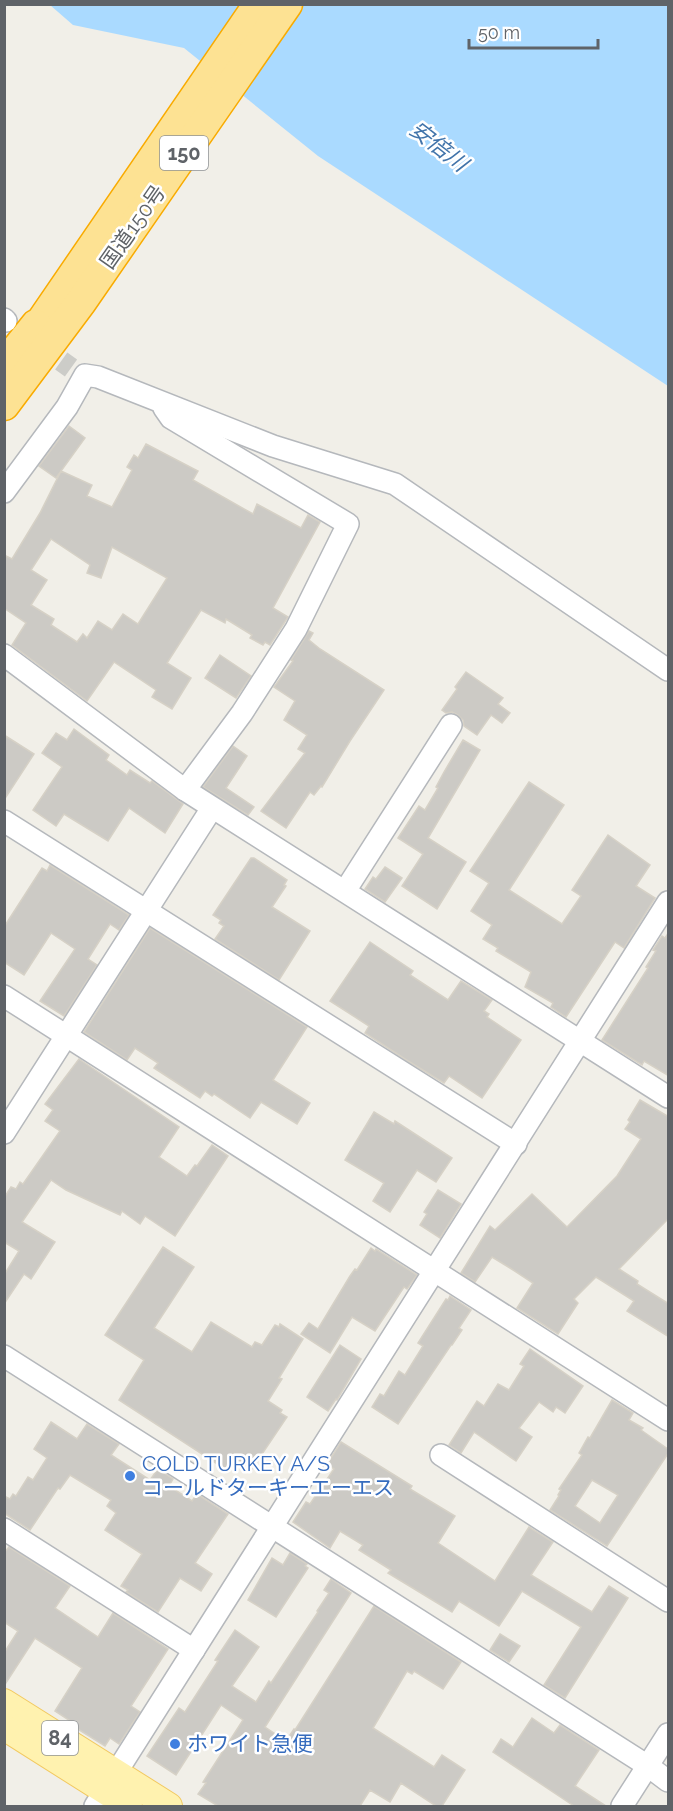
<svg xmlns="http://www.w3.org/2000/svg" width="673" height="1811" viewBox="0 0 673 1811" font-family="Raleway,'Noto Sans JP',sans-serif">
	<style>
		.water { fill: #aadaff }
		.building { fill: #cccac5; stroke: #d6d1c6; stroke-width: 1.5; fill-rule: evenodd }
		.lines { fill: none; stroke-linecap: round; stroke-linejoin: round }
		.minor-tunnel { stroke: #ccccc8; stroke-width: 21; stroke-dasharray: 21 10; stroke-linecap: butt }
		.minor-casing { stroke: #b5b8bc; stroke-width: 24 }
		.major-casing { stroke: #f2c960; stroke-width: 28 }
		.highway-casing { stroke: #f9ab00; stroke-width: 33 }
		.minor { stroke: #fff; stroke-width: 21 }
		.major { stroke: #fff2af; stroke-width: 26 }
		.highway { stroke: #fde293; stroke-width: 30 }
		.shop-dot { fill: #3f7fe0; stroke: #fff; stroke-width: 2 }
		.labels { text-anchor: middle; stroke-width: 5; stroke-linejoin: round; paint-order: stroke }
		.shield { fill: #fff; stroke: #8f9295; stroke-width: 1.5 }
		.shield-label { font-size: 20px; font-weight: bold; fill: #5f6368 }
		.street-label { font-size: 21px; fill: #5f6368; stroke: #fff }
		.shop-label { font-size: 21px; fill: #366cbe; stroke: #fff; text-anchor: start }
		.water-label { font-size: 22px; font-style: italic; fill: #4174aa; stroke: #fff }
	</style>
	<rect width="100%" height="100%" fill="#f1efe8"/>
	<!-- water -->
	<path class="water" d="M50,5H668V386L318,156L184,48L73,25Z"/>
	<!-- building -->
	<g class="building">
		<path d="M69,426L85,438L56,478L39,466Z"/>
		<path d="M146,444L198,471L193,480L253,514L257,504L301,528L308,515L320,522L273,608L288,617L270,645L265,642L263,645L250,638L252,635L226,619L225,623L201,610L167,663L191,678L172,709L152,697L156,690L114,662L87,701L12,645L26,623L4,608V555L12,559L40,513L61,471L92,485L87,496L112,507L132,470L127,467L134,455L138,458ZM51,539L90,565L87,573L101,578L112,547L167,578L138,624L123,614L112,630L98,621L87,638L83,634L77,642L51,625L54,619L31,605L47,580L31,570Z"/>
		<path d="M309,631L313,633L309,640L320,649L384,690L350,741L322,787L321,786L314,795L310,792L286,828L261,811L305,753L298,749L307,735L284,720L295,701L274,687L293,661L291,660Z"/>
		<path d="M220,655L251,676L236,698L205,678Z"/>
		<path d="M466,672L503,698L498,704L510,713L502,723L491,715L477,735L464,726L463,720L458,715L452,712L446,713L442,710L457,689L455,687Z"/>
		<path d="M74,729L109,755L106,760L127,775L130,770L150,783L152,781L183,804L165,833L129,808L108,841L64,814L56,826L33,810L62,767L42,753L56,733L67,740Z"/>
		<path d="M4,735L34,754L4,800Z"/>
		<path d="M463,740L480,750L428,838L466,862L437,909L402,886L423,854L398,838L419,806L425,810L438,788L436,787L444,772Z"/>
		<path d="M233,746L247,756L226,788L254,807L248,815L203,787Z"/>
		<path d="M529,782L564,805L509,890L562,924L581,896L572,890L608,835L650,865L636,886L655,898L624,948L615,942L566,1017L551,1007L553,1003L525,987L531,972L496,951L498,948L483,939L492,925L471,911L489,883L470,871Z"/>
		<path d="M251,858H254L287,880L284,885L286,886L272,907L310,931L279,980L215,939L224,926L219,923L221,920L213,915Z"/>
		<path d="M50,865L129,915L119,930L110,924L88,959L97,965L64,1016L40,1001L75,949L51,933L24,975L4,962V927L42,868L47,871Z"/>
		<path d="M385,867L402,878L385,902L365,889L373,877L376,879Z"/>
		<path d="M150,928L307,1027L273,1080L310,1103L297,1124L261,1102L250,1118L214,1094L212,1096L205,1091L200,1098L154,1068L158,1063L135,1048L127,1060L84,1032Z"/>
		<path d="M669,932V1076L644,1061L642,1065L602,1040L648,968L646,967L656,951L653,950L662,936L665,938Z"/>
		<path d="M370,942L413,971L410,975L448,1000L461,981L492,1000L484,1011L489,1014L487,1017L521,1040L482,1098L449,1076L444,1083L408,1061L365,1033L369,1026L330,1001Z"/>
		<path d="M79,1059L179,1127L159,1157L187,1176L195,1165L197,1166L212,1145L228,1156L175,1236L145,1216L140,1224L122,1211L120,1215L66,1190L51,1180L22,1222L55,1242L31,1279L24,1274L4,1304V1275L19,1251L4,1242V1198L11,1187L16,1189L20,1182L23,1184L60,1131L45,1121L53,1110L45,1104Z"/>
		<path d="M640,1100L669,1117V1218L619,1269L638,1281L637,1284L669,1304V1337L627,1311L634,1301L596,1277L574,1299L578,1303L558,1334L517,1308L533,1283L510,1268L492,1257L475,1282L461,1273L490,1226L495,1230L532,1194L567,1227L617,1176L641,1139L625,1129L630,1122L628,1120Z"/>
		<path d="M374,1112L394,1124L395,1121L452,1158L436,1182L417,1170L390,1212L373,1201L384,1183L345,1160Z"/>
		<path d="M438,1190L461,1204L440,1238L420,1225L427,1214L424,1212Z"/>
		<path d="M163,1247L194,1267L154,1328L192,1352L211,1322L252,1347L255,1342L262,1345L275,1325L279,1327L280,1324L303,1339L279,1378L282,1379L268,1401L282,1410L280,1413L287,1417L252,1469L246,1465L243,1469L234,1463L228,1471L119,1400L144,1360L105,1335Z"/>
		<path d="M371,1248L375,1251L376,1249L417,1275L407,1289L404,1287L375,1331L352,1317L330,1353L301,1334L309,1323L318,1329L350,1276L355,1269L357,1270Z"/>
		<path d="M450,1296L471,1310L459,1328L462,1330L452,1345H451L398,1424L372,1407L380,1394L384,1396L399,1371L405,1375L423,1346L418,1343L446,1299L448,1300Z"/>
		<path d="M340,1345L361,1359L337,1400L336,1399L328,1411L307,1397Z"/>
		<path d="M530,1349L583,1386L565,1413L556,1407L553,1412L539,1402L519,1428L532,1437L516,1461L474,1432L461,1453L449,1445L477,1401L484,1406L498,1384L509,1390L524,1366L520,1364Z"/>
		<path d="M612,1400L633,1413L629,1420L643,1428L641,1430L669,1450V1452L607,1546L550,1510L559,1496L558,1495L561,1490L559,1489L582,1455L579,1453L588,1437L590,1438ZM592,1480L618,1495L600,1523L575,1506Z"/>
		<path d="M51,1422L77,1439L87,1424L119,1444L111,1455L150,1480L158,1469L173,1479L169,1486L192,1501L197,1494L228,1514L195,1563L212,1574L201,1591L180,1578L158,1612L126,1592L128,1590L121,1586L142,1554L105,1530L116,1513L107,1506L111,1500L70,1475L60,1489L58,1488L30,1530L4,1513V1496L10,1499L13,1494L16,1496L28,1477L33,1480L47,1458L34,1449Z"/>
		<path d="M341,1442L412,1486L410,1489L455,1516L438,1543L495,1581L529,1527L553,1542L531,1575L592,1612L609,1586L628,1598L565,1698L544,1685L581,1627L522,1591L499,1626L459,1601L452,1612L388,1573L391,1570L359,1550L363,1545L340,1531L330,1548L293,1522L306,1502L310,1504L334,1469L327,1464Z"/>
		<path d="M9,1547L70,1586L55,1608L98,1637L113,1613L168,1649L131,1706L140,1712L119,1744L110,1738L105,1746L73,1726L75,1724L55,1711L82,1668L35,1638L4,1686V1653L18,1631L4,1622V1553Z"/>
		<path d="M290,1553L307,1564L305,1566L308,1568L276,1617L248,1600L272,1558L283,1565Z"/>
		<path d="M331,1579L351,1593L265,1727L286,1741L294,1729L295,1730L374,1606L461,1662L443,1689L414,1671L412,1674L407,1671L373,1728L434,1767L442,1755L465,1770L442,1806H436L401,1783L390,1802L370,1790L360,1806H218L198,1794L206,1783L203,1782L243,1720L221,1705L176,1775L147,1756L179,1708L185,1712L218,1661L215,1660L235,1630L259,1647L232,1686L256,1702L269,1681L271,1683L318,1612L317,1611L329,1593L324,1590Z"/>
		<path d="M500,1634L520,1646L509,1662L490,1650Z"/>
		<path d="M532,1718L554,1733L560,1725L599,1750L575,1786L606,1806H574L493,1752L501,1739L513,1747Z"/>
	</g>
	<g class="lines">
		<!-- minor-tunnel -->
		<path class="minor-tunnel" d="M36,343L71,368"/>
		<!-- minor casing -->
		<g class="minor-casing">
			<g id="minor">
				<path d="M4,319L6,321"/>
				<path d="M164,408L171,418L348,524L296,629L242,713L185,790"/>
				<path d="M4,492L67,407L85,375L98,377L273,446L395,484L668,670"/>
				<path d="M4,655L185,790L668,1097"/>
				<path d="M4,821L516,1144"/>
				<path d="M345,891L451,725"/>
				<path d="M4,996L668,1420"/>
				<path d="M4,1133L212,808"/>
				<path d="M4,1356L648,1766L668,1781"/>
				<path d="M441,1455L668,1601"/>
				<path d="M4,1529L194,1650"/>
				<path d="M95,1806L668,902"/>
				<path d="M622,1806L668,1734"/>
			</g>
		</g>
		<!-- major casing -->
		<g class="major-casing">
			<g id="major">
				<path d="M4,1702L169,1806"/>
				<path d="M4,1727L129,1806"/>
			</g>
		</g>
		<!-- highway casing -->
		<g class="highway-casing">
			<g id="highway">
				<path d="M26,344L259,4"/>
				<path d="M4,365L36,325"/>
				<path d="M4,405L81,302L287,4"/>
			</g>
		</g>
		<!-- minor -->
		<use href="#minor" class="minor"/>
		<!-- major -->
		<use href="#major" class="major"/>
		<!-- highway -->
		<use href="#highway" class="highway"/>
	</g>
	<!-- markers -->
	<g class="shop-dot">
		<circle cx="130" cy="1476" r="6"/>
		<circle cx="175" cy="1744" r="6"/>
	</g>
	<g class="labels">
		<!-- shield labels -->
		<g class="shield">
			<rect x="160" y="136" width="48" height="34" rx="4.5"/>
			<rect x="42" y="1721" width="36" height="34" rx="4.5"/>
		</g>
		<g class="shield-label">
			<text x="184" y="160">150</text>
			<text x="60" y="1745">84</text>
		</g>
		<!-- street labels -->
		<g class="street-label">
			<text transform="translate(133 227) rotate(-55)" y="7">国道150号</text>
		</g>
		<!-- shop labels -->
		<g class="shop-label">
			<text x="142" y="1471">COLD TURKEY A/S<tspan x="142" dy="24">コールドターキーエーエス</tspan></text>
			<text x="187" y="1751">ホワイト急便</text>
		</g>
		<!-- water labels -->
		<g class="water-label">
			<text transform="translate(439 146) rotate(38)" y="8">安倍川</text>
		</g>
	</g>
	<!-- border -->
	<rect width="673" height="1811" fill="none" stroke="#5f6368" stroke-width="12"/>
	<!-- scale -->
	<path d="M469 39v9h129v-9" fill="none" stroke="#5f6368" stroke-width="3"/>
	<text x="478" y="39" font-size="18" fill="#5f6368" stroke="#ffffff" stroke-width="4.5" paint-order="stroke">50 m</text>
</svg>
